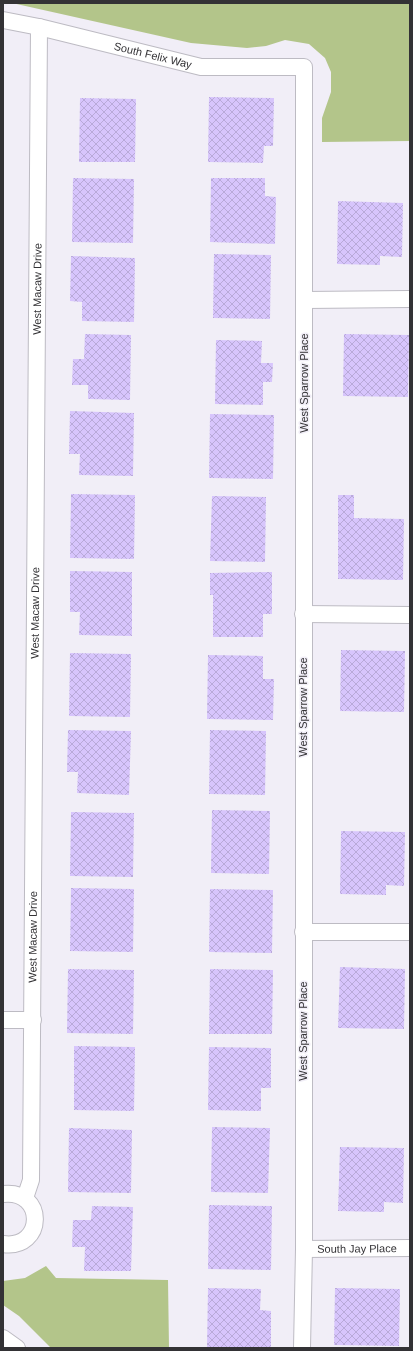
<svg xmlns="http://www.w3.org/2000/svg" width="413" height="1351" viewBox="0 0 413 1351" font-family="Helvetica,sans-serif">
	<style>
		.green { fill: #b3c58a }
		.building { fill: url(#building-cross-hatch) }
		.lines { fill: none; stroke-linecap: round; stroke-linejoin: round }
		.minor-casing { stroke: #bdbbc3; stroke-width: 18 }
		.minor { stroke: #fff; stroke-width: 16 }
		.labels { text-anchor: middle; stroke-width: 3; stroke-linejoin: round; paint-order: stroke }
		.street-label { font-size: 11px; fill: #333235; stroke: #f1eef7 }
	</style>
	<defs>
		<pattern id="building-cross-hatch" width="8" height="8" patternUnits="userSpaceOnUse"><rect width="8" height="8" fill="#d7c5fc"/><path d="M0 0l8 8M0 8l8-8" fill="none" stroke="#b9aad9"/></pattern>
	</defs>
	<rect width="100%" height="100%" fill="#f1eef7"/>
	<!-- green -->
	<g class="green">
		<path d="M12,3H410V141L322,142V118L331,92V72L325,58L309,44L285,40L266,46L247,48L191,43Z"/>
		<path d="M46,1266L56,1278L168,1280L169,1348H51L19,1316L3,1305V1281L25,1278Z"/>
	</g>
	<!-- building -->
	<g class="building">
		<path d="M209,97L274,98L273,146H264L263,163L208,162Z"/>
		<path d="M80,98L136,99L135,162H79Z"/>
		<path d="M73,178L134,179L133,243L72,242Z"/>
		<path d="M211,178H265V196L276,197L275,244L210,242Z"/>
		<path d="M338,201L403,203L402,257L380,256V265L337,264Z"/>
		<path d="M214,254L271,255L270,319L213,318Z"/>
		<path d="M71,256L135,258L134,322L82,321V302L70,301Z"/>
		<path d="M85,334L131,335L130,400L88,399V385H72L73,359H84Z"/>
		<path d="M344,334L409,335L408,397L343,396Z"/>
		<path d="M216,340L262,341L261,363H273L272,382H263V405L215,404Z"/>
		<path d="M70,411L134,413L133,476L79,475L80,454H69Z"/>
		<path d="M210,414L274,415L273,479L209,478Z"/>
		<path d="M71,494L135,495L134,559L70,558Z"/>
		<path d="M338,495H354V518L404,519L403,580L338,579Z"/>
		<path d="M212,496L266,497L265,562L210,561Z"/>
		<path d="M70,571L132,572V636L79,635L80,612H70Z"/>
		<path d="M272,572V614H263V637H213V595H210V573Z"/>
		<path d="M341,650L405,651L404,712L340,711Z"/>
		<path d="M70,653L131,654L130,717L69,716Z"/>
		<path d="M208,655L263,656V679H274L273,720L207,719Z"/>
		<path d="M68,730L131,731L129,795L77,793L78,772H67Z"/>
		<path d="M210,730L266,731L265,795L209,794Z"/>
		<path d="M212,810L270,811L269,874L211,873Z"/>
		<path d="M71,812L134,813L133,877L70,876Z"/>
		<path d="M341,831L405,832L404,886L386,885V895L340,894Z"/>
		<path d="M71,888L134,889L133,952L70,951Z"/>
		<path d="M210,889L273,890L272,953L209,952Z"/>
		<path d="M340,967L405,969L404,1029L338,1028Z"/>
		<path d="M68,969L134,970L133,1034L67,1033Z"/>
		<path d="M210,969L273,970L272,1034H209Z"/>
		<path d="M74,1046L135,1047L134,1111L74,1110Z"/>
		<path d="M209,1047L271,1048V1088H261V1111L208,1110Z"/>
		<path d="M212,1127L270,1128L268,1193L211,1192Z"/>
		<path d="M69,1128L132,1130L131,1193L68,1192Z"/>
		<path d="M340,1147L404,1148L403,1203L384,1202V1212L338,1211Z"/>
		<path d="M209,1205L272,1206L271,1270L208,1269Z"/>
		<path d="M92,1206L133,1207L131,1271H84L85,1247H72L73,1220H91Z"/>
		<path d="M208,1288L261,1289L260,1310L271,1311V1348H207Z"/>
		<path d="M335,1288L400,1289L399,1346L334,1345Z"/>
	</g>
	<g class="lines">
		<!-- minor casing -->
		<g class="minor-casing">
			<g id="minor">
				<path id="s1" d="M3,20L39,27L201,67H304V1249L302,1348"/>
				<path d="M305,300L410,299"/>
				<path d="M303,614L410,615"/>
				<path d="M303,932H410"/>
				<path d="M3,1020H33"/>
				<path d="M3,1194C46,1189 45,1250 3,1244"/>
				<path id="s2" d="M25,1198L31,1180L39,27"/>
				<path id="s3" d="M304,1249L410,1248"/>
				<path d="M3,1338L17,1348"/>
			</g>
		</g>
		<!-- minor -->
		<use href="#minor" class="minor"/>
	</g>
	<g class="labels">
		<!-- street labels -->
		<g class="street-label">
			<text dy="4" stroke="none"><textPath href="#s1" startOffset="154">South Felix Way</textPath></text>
			<text dy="4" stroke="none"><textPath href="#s2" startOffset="910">West Macaw Drive</textPath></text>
			<text transform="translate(304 383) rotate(-90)" y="4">West Sparrow Place</text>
			<text dy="4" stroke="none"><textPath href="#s2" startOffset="586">West Macaw Drive</textPath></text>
			<text transform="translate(303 707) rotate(-90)" y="4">West Sparrow Place</text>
			<text dy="4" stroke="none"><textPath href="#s2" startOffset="262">West Macaw Drive</textPath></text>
			<text transform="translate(303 1031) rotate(-90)" y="4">West Sparrow Place</text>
			<text dy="4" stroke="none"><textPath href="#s3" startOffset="53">South Jay Place</textPath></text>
		</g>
	</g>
	<!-- border -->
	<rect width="413" height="1351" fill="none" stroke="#333235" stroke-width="8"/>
</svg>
